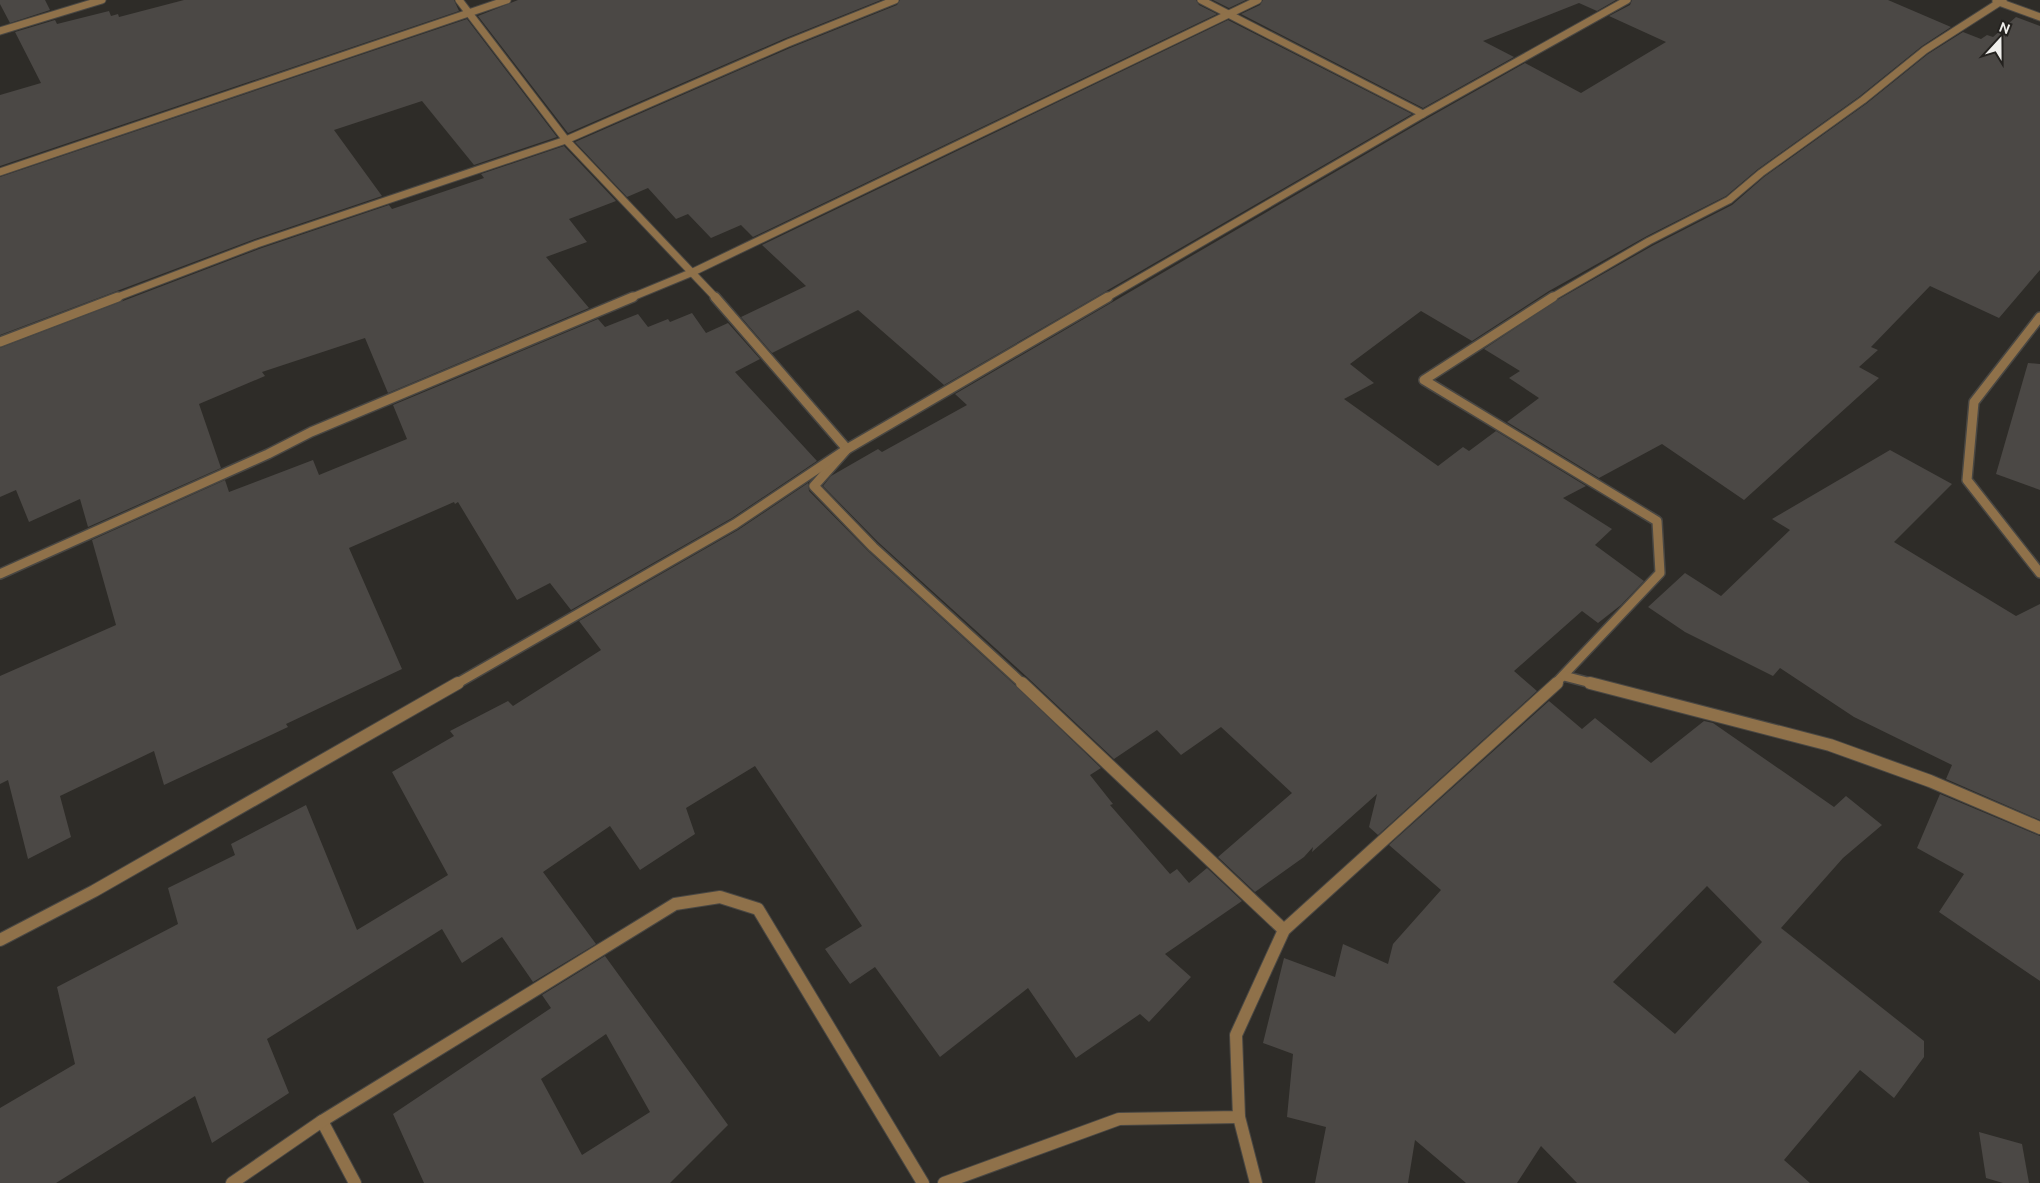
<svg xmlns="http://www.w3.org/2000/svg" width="2040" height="1183" viewBox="0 0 2040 1183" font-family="Ubuntu,sans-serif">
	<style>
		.building { fill: #4b4845; fill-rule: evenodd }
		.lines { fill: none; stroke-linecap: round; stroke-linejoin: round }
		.minor-far2-casing { stroke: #494743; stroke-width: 9 }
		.minor-far1-casing { stroke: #494743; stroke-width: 12 }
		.minor-casing { stroke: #494743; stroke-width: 14 }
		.minor-far2 { stroke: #8f714a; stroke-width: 7 }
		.minor-far1 { stroke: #8f714a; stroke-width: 9 }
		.minor { stroke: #8f714a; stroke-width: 12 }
	</style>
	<rect width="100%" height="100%" fill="#2e2c28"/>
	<!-- building -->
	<g class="building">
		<path d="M0,0H45L50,10L10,23L0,4Z"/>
		<path d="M184,0H454L459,11L0,166V95L41,83L15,32L55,20L57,24L109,11L111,16L118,14L119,17Z"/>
		<path d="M518,0H881L786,38L568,133L478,16Z"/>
		<path d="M900,0H1196L1199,5L1217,14L753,237L741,225L711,238L688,214L676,219L648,188L627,197L575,142L790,48L897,5Z"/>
		<path d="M1213,0H1246L1229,8Z"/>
		<path d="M1263,0H1616L1597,11L1579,3L1483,41L1514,57L1423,108L1241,14L1260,5Z"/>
		<path d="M1632,0H1888L1951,27L1922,46L1860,96L1758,169L1726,196L1647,236L1549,291L1472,341L1421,311L1350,364L1374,383L1344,399L1438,466L1463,447L1469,451L1496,431L1586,486L1563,498L1612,529L1595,545L1644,581L1621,605L1598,623L1582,611L1514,671L1537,691L1378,835L1369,827L1377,794L1312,852L1313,847L1304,857L1255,892L1218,857L1292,793L1221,727L1181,755L1157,730L1114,759L1027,677L878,542L823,486L831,476L878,449L882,452L967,405L955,394L1426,119L1525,63L1581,93L1666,42L1609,16L1630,5Z"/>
		<path d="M2016,17L2040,26V270L1999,318L1930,286L1871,347L1878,350L1859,367L1879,378L1744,500L1662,444L1599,478L1507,422L1539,398L1509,378L1520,371L1484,349L1559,299L1652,246L1732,205L1764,177L1866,104L1928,54L1963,32L1981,39L1987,35L1993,37Z"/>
		<path d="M467,19L557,137L474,165L422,101L334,130L382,196L255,239L0,335V177Z"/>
		<path d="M1228,20L1412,114L944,385L858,310L772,353L741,317L806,286L762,245Z"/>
		<path d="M564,146L616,201L569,219L587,242L546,257L589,308L388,393L365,338L262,372L265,376L199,404L221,468L88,527L80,499L29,522L16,490L0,497V348L259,249L389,205L392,209L484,178L481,174Z"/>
		<path d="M692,313L706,333L728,323L760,359L735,372L817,461L732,518L571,610L550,583L517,600L458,502L455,504L454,502L349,548L402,669L286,724L288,727L164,785L154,751L60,796L71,837L28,859L8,780L0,784V676L116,625L92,540L225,480L229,492L313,460L319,475L407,439L393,405L598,319L605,327L638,314L648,327L668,319L670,322Z"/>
		<path d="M2028,363L2040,364V490L1996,474Z"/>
		<path d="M1890,450L1952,484L1894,542L2016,616L2040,604V820L1946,779L1952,765L1854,717L1780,668L1773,676L1685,632L1648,607L1685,573L1721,596L1790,530L1772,519Z"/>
		<path d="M808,483L809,491L869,552L1015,685L1101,768L1090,775L1113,804L1110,805L1170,874L1177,869L1189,883L1207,868L1242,901L1165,954L1191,977L1149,1022L1140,1014L1076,1058L1028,988L940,1057L875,967L850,984L825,949L862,926L755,766L686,808L695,834L640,870L610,826L543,872L596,944L533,982L502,937L462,963L442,929L267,1039L289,1093L212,1143L195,1096L56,1183H0V1108L75,1064L57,987L178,924L168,888L235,855L231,844L306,805L357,930L448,875L392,772L454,736L450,731L508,701L513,706L601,650L579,621L738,530Z"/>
		<path d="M1549,701L1582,729L1595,718L1651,763L1704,721L1713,723L1834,807L1846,796L1882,825L1843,858L1781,928L1924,1041V1057L1894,1098L1860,1070L1784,1160L1810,1183H1577L1541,1146L1517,1183H1466L1415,1140L1408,1183H1315L1326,1127L1287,1117L1293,1054L1263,1043L1284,958L1335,977L1343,944L1388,964L1393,944L1441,890L1389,845ZM1707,886L1762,942L1675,1034L1613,982Z"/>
		<path d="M1940,794L2040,836V981L1939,912L1964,874L1917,848Z"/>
		<path d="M605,956L728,1125L670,1183H424L393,1114L551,1008L542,995ZM606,1034L650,1112L582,1155L541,1079Z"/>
		<path d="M1979,1132L2022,1144L2029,1183H2003L1986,1178Z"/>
	</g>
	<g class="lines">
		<!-- minor-far2 casing -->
		<g class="minor-far2-casing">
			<g id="minor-far2">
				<path d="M459,0L566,140L716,298"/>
				<path d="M1201,0L1423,114"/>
				<path d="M1996,1L2040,17"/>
				<path d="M0,31L102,0"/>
				<path d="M0,172L507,0"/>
				<path d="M115,298L257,244L566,140L788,43L895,0"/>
				<path d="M630,298L693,272L1258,0"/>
				<path d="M1106,298L1423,114L1627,0"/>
				<path d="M1551,298L1649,241L1729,200L1761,173L1863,100L1925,50L2003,0"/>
			</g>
		</g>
		<!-- minor-far1 casing -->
		<g class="minor-far1-casing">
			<g id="minor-far1">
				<path d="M715,297L847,449L814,486L873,547L1023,684"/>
				<path d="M1553,297L1424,380L1657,521L1660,573L1555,684"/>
				<path d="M2040,317L1974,402L1967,480L2040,573"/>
				<path d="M0,342L118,297"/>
				<path d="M0,574L268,454L311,432L633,297"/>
				<path d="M1564,676L1595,684"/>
				<path d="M456,684L735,524L847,449L1108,297"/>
			</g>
		</g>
		<!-- minor casing -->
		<g class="minor-casing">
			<g id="minor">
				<path d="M1022,683L1284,930"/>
				<path d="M1590,683L1830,745L1930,781L2040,828"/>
				<path d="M0,940L94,891L458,683"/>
				<path d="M1239,1117L1256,1183"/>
				<path d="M322,1121L355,1183"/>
				<path d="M232,1183L322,1121L675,904L720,897L758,909L923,1183"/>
				<path d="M944,1183L1119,1119L1239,1117L1236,1035L1284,930L1557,683"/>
			</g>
		</g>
		<!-- minor-far2 -->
		<use href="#minor-far2" class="minor-far2"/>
		<!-- minor-far1 -->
		<use href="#minor-far1" class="minor-far1"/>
		<!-- minor -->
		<use href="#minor" class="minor"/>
	</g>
	<!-- north arrow -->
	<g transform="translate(2000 40) rotate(21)" stroke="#24221f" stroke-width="4" paint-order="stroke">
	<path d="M0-4L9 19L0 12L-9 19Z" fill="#f0efec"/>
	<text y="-8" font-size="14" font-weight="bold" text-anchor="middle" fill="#f0efec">N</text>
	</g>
</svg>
